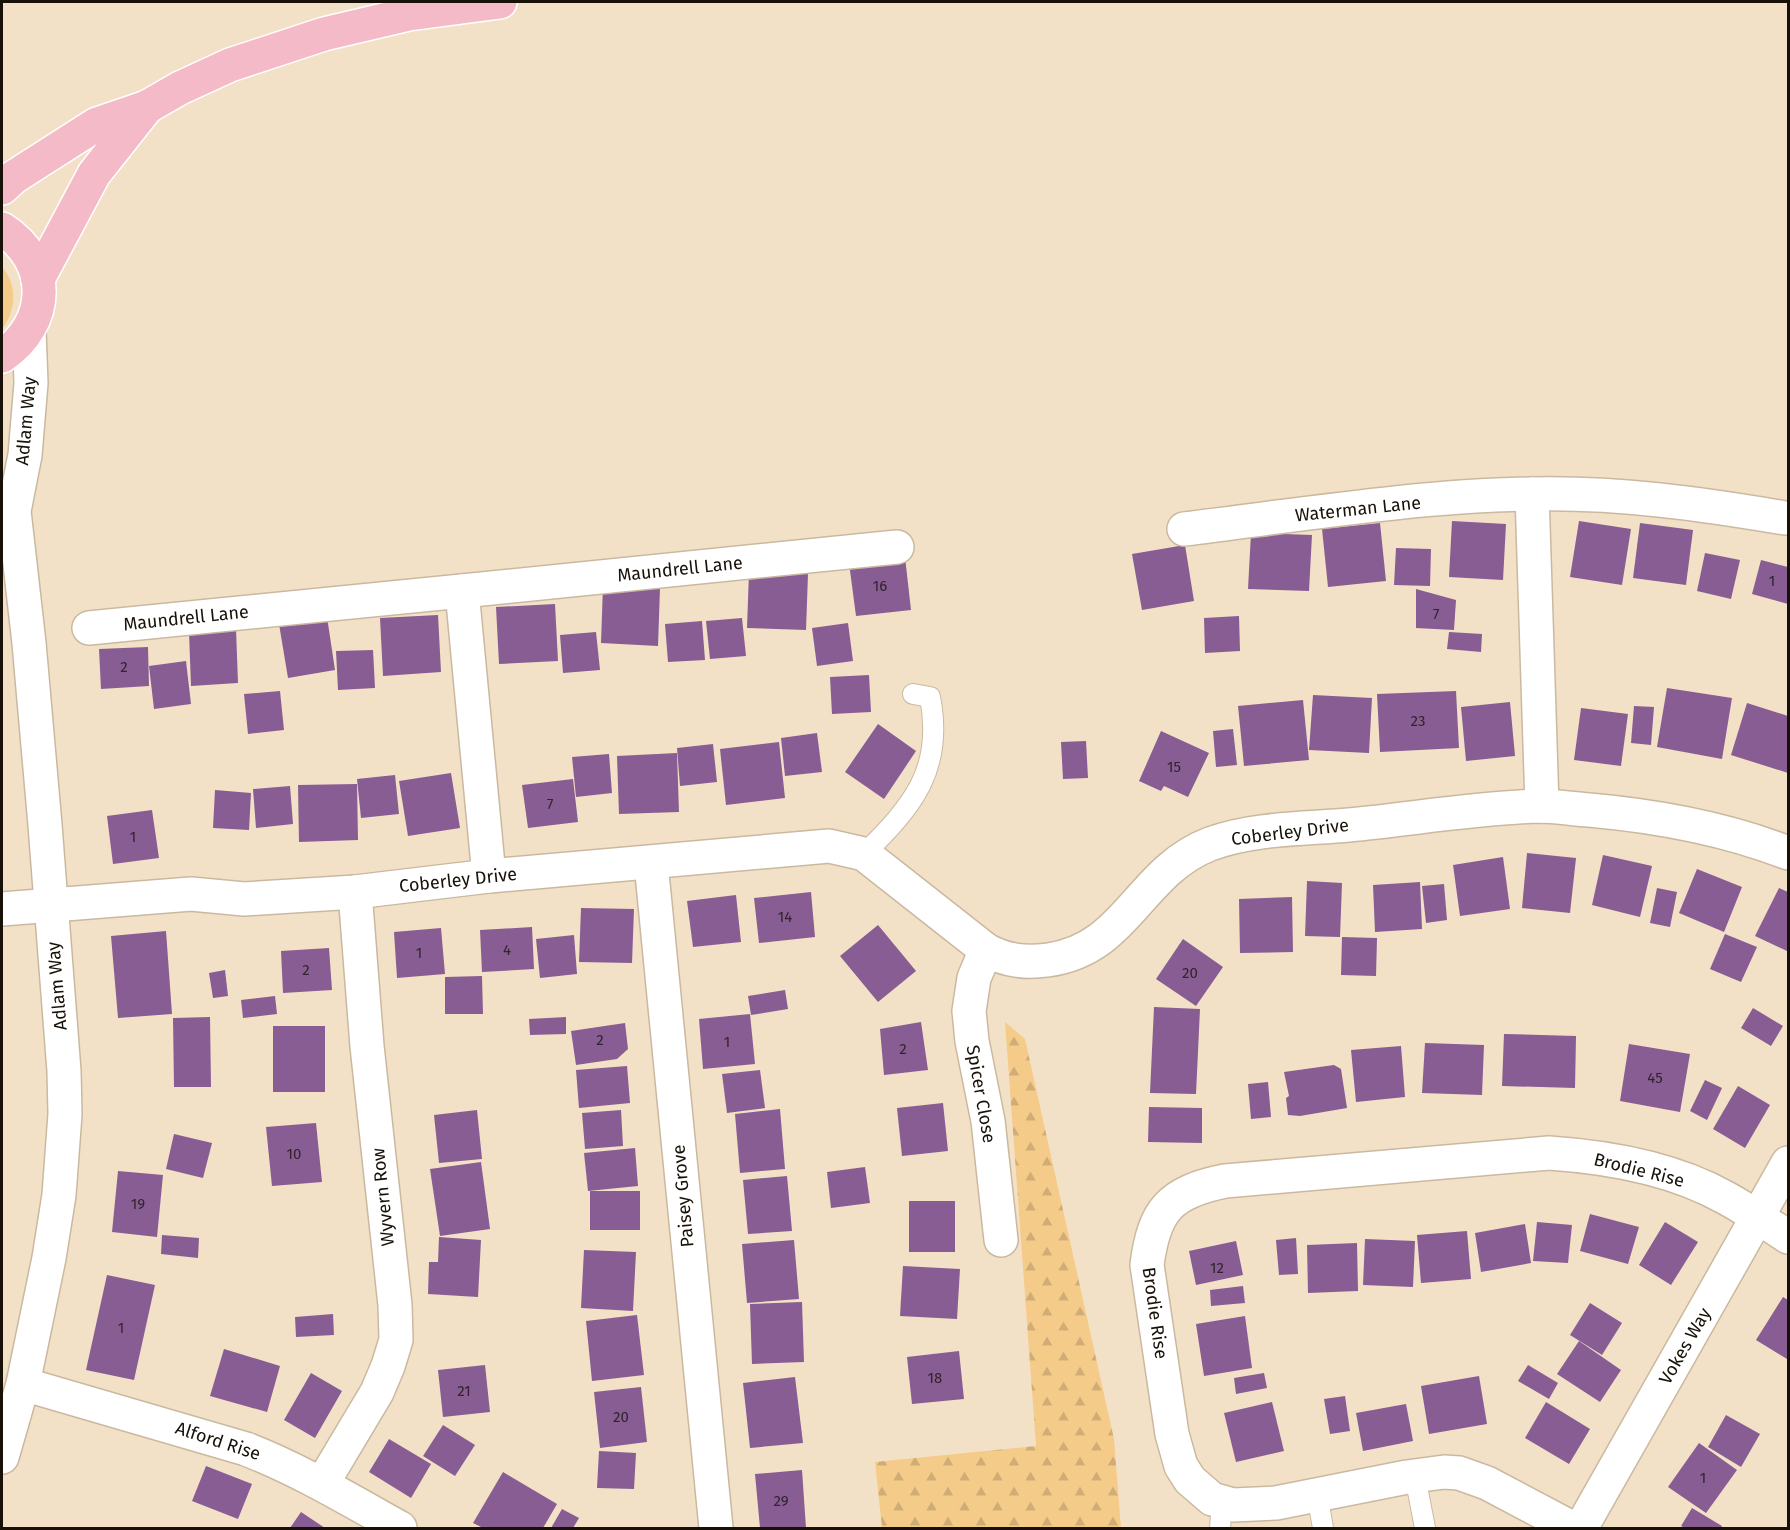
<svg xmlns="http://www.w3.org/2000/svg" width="1790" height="1530" viewBox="0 0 1790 1530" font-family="'Fira Sans',sans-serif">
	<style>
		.grass { fill: #f5cb8a }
		.forest { fill: url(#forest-firs) }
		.building { fill: #875d93 }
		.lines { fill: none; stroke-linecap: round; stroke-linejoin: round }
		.lane-casing { stroke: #cab9a0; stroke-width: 22 }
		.street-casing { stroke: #cab9a0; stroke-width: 36 }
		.primary-casing { stroke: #fff; stroke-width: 36 }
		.lane { stroke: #fff; stroke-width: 20 }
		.street { stroke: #fff; stroke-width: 33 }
		.primary { stroke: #f4bac7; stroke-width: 33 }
		.labels { text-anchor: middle; stroke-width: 4.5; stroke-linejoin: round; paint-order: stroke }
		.number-label { font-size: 15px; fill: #33242b }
		.street-label { font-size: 18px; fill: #171108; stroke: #fff }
	</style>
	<defs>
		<pattern id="forest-firs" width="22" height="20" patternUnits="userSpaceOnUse" patternTransform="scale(1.5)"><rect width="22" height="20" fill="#f5cb8a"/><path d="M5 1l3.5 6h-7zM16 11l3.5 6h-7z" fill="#d1ad76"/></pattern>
	</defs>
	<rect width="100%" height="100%" fill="#f3e1c7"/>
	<!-- grass -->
	<path class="grass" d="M2,267C18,285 16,311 2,329Z"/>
	<!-- forest -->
	<path class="forest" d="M1005,1022L1025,1039L1114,1439L1121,1528H882L875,1462L1036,1446Z"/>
	<!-- building -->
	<g class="building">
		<path d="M1452,521L1506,524L1503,580L1449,577Z"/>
		<path d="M1579,521L1631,529L1622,585L1570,577Z"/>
		<path d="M1380,523L1386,581L1328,587L1322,529Z"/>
		<path d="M1640,523L1693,530L1686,585L1633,578Z"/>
		<path d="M1251,533L1312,535L1309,591L1248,589Z"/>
		<path d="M1185,545L1194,601L1142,610L1132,554Z"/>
		<path d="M1396,548L1431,549L1430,586L1394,585Z"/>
		<path d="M1705,553L1740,560L1731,599L1697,591Z"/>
		<path d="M905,557L911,610L856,616L849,563Z"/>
		<path d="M1761,560L1788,567V604L1752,594Z"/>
		<path d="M749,572L808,574L806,630L747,628Z"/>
		<path d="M603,585L660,588L658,646L601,643Z"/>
		<path d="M1416,589L1456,600L1454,630L1416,628Z"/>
		<path d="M555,604L558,661L499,664L496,607Z"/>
		<path d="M438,615L441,672L383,676L380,618Z"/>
		<path d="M1239,616L1240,651L1205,653L1204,618Z"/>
		<path d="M327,617L335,670L288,678L279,624Z"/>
		<path d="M742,618L746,656L710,659L706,621Z"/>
		<path d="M702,621L705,660L668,662L665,624Z"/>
		<path d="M848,623L853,661L817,666L812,628Z"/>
		<path d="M236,629L238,683L191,686L189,632Z"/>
		<path d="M596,632L600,670L563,673L560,635Z"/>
		<path d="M1449,632L1482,634L1481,652L1447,649Z"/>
		<path d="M148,647L149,686L101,689L99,649Z"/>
		<path d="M373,650L375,688L338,690L336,651Z"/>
		<path d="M186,661L191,704L154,709L149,666Z"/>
		<path d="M869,675L871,712L832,714L830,677Z"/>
		<path d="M1667,688L1732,698L1722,759L1657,747Z"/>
		<path d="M280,691L284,730L248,734L244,694Z"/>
		<path d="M1456,691L1459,748L1380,752L1377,694Z"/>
		<path d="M1313,695L1372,698L1369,753L1309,750Z"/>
		<path d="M1303,700L1309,760L1244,766L1238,706Z"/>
		<path d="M1510,702L1515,756L1466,761L1461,707Z"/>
		<path d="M1747,703L1788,716V773L1731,755Z"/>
		<path d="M1634,706L1654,707L1651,745L1631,743Z"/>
		<path d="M1581,708L1628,714L1621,766L1574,760Z"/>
		<path d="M878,724L916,751L884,799L845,772Z"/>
		<path d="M1233,729L1237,765L1216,767L1213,731Z"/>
		<path d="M1161,731L1209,753L1188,797L1164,786L1161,791L1139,781Z"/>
		<path d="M817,733L822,772L785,776L781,738Z"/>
		<path d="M1086,741L1088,778L1063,779L1061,742Z"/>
		<path d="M779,742L785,798L726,805L720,749Z"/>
		<path d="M713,744L717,782L680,786L677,748Z"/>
		<path d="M677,753L679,812L619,814L617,756Z"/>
		<path d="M609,754L612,793L576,797L572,757Z"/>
		<path d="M451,773L460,828L408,836L399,781Z"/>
		<path d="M395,775L399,814L361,818L357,779Z"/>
		<path d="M573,779L578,822L528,828L522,785Z"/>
		<path d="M357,784L358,840L299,842L298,785Z"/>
		<path d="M290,786L293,824L256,828L253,789Z"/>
		<path d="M215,790L251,793L249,830L213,828Z"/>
		<path d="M152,810L159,858L113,864L107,816Z"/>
		<path d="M1527,853L1576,858L1570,913L1522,908Z"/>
		<path d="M1603,855L1652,866L1640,917L1592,905Z"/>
		<path d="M1503,857L1510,909L1460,916L1453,865Z"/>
		<path d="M1697,869L1742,887L1724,932L1679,913Z"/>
		<path d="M1307,881L1342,883L1340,937L1305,936Z"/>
		<path d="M1420,882L1422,929L1375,932L1373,885Z"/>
		<path d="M1444,884L1447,920L1426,923L1422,886Z"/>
		<path d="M1657,888L1677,892L1670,927L1650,923Z"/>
		<path d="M1779,888L1788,892L1787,951L1755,936Z"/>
		<path d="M811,892L815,937L759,943L754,898Z"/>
		<path d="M736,895L741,942L693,947L687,901Z"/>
		<path d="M1292,897L1293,952L1240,953L1239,899Z"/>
		<path d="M581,908L634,909L632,963L579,962Z"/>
		<path d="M878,925L916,971L878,1002L840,956Z"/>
		<path d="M532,927L534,969L482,972L480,930Z"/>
		<path d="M441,928L445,974L397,978L394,932Z"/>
		<path d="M166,931L172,1014L118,1018L111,936Z"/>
		<path d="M1725,934L1757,947L1741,982L1710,969Z"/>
		<path d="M574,935L577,974L540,978L536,939Z"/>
		<path d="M1342,937L1377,938L1376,976L1341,975Z"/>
		<path d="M1183,939L1223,967L1196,1006L1156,979Z"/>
		<path d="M329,948L332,990L283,993L281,951Z"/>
		<path d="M225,970L228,996L213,998L209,973Z"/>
		<path d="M482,976L483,1014H445V977Z"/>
		<path d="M785,990L788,1009L751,1015L748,996Z"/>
		<path d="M275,996L277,1014L243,1018L241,1000Z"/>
		<path d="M1154,1007L1200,1009L1196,1094L1150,1093Z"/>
		<path d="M1753,1008L1783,1026L1771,1046L1741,1028Z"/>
		<path d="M750,1014L755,1064L703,1069L699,1019Z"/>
		<path d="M210,1017L211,1087H174L173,1018Z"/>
		<path d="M566,1017V1034L530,1035L529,1019Z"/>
		<path d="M921,1022L928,1070L884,1075L880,1029Z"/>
		<path d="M625,1023L628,1049L617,1059L576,1065L571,1031Z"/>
		<rect x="273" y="1026" width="52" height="66"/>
		<path d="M1504,1034L1576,1036L1575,1088L1502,1086Z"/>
		<path d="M1425,1043L1484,1045L1482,1095L1422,1093Z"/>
		<path d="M1629,1044L1690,1054L1680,1112L1620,1101Z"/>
		<path d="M1401,1046L1405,1097L1356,1102L1351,1050Z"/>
		<path d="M1334,1065L1341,1069L1347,1108L1300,1116L1288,1115L1286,1098L1289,1096L1284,1072Z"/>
		<path d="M627,1066L630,1103L579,1108L576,1070Z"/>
		<path d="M760,1070L765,1108L727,1113L722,1074Z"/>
		<path d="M1705,1080L1722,1088L1707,1120L1690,1111Z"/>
		<path d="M1268,1082L1271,1117L1251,1119L1248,1084Z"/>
		<path d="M1738,1086L1770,1105L1745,1148L1713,1129Z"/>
		<path d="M943,1103L948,1151L902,1156L897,1108Z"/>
		<path d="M1149,1107L1202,1108V1143L1148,1142Z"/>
		<path d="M780,1109L785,1169L740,1173L735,1114Z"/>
		<path d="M477,1110L482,1159L439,1163L434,1115Z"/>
		<path d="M621,1110L623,1146L585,1149L582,1113Z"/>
		<path d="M316,1123L322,1182L272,1186L266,1127Z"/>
		<path d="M174,1134L212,1143L203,1178L166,1169Z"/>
		<path d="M635,1148L638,1186L588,1191L584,1153Z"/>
		<path d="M481,1162L490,1229L440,1236L430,1169Z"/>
		<path d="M865,1167L870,1203L831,1208L827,1172Z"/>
		<path d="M118,1171L163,1175L157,1237L112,1232Z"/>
		<path d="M787,1176L792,1231L748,1234L743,1180Z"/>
		<rect x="590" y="1191" width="50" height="39"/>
		<rect x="909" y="1201" width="46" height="51"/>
		<path d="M1590,1214L1639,1227L1628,1264L1580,1251Z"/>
		<path d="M1537,1222L1572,1225L1568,1263L1533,1261Z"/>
		<path d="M1665,1222L1698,1242L1671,1285L1639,1265Z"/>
		<path d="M1525,1224L1531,1263L1481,1272L1475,1233Z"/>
		<path d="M1467,1231L1471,1279L1421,1283L1417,1235Z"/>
		<path d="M162,1235L199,1238L198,1258L161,1254Z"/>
		<path d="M439,1237L481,1240L478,1297L428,1294L429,1262H438Z"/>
		<path d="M1296,1238L1298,1274L1279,1275L1276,1240Z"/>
		<path d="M1365,1239L1415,1241L1413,1287L1363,1285Z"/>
		<path d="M794,1240L799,1299L747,1303L742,1244Z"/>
		<path d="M1236,1241L1243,1275L1196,1285L1189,1251Z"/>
		<path d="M1357,1243L1358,1291L1308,1293L1307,1245Z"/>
		<path d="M584,1250L636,1252L633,1311L581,1308Z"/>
		<path d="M903,1266L960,1269L957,1319L900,1316Z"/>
		<path d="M107,1275L155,1285L134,1380L86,1370Z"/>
		<path d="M1243,1286L1245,1303L1211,1306L1210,1290Z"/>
		<path d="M1783,1297L1788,1300L1787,1359L1756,1340Z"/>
		<path d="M802,1302L804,1362L752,1364L750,1304Z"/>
		<path d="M1590,1303L1622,1323L1602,1355L1570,1335Z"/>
		<path d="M333,1314L334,1335L296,1337L295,1317Z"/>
		<path d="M637,1315L644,1375L592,1381L586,1321Z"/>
		<path d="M1245,1316L1252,1368L1204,1376L1196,1324Z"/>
		<path d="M1579,1341L1621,1370L1600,1402L1557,1374Z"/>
		<path d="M224,1349L280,1366L267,1412L210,1396Z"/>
		<path d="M959,1351L964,1399L912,1404L907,1357Z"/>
		<path d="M485,1365L490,1412L443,1417L438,1370Z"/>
		<path d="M1528,1365L1558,1383L1549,1399L1518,1381Z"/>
		<path d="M311,1373L342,1391L315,1438L284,1420Z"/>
		<path d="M1264,1373L1267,1388L1236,1394L1234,1378Z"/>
		<path d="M1479,1376L1487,1424L1429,1434L1421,1386Z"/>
		<path d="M795,1377L803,1443L750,1448L743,1383Z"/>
		<path d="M641,1387L647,1442L600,1448L594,1392Z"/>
		<path d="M1345,1396L1350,1431L1330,1434L1324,1399Z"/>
		<path d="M1272,1402L1284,1451L1236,1462L1224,1413Z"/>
		<path d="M1546,1402L1590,1429L1569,1464L1525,1438Z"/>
		<path d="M1406,1404L1413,1441L1363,1451L1356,1413Z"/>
		<path d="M1726,1415L1760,1434L1741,1467L1708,1447Z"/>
		<path d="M443,1425L475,1445L455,1476L423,1456Z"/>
		<path d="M389,1439L431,1464L411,1498L369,1472Z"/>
		<path d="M1699,1443L1737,1470L1706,1513L1668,1487Z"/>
		<path d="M599,1451L636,1453L634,1489L597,1488Z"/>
		<path d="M206,1466L252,1484L238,1519L192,1501Z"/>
		<path d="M802,1470L806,1528H760L755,1474Z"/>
		<path d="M503,1472L557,1504L543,1528H483L473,1523Z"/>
		<path d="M1692,1508L1722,1526L1721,1528H1685L1681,1526Z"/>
		<path d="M562,1509L579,1518L573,1528H551Z"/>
		<path d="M301,1512L325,1528H290Z"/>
	</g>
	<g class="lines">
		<!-- lane casing -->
		<g class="lane-casing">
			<g id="lane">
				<path d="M864,854C913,806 944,769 930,697L913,694"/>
				<path d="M1415,1476L1425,1528"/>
				<path d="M1317,1494L1323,1528"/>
				<path d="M1220,1528L1222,1503"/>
			</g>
		</g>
		<!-- street casing -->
		<g class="street-casing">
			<g id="street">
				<path d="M1532,494L1542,806"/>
				<path d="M1184,529C1299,515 1416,496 1532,494C1617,492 1702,504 1785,518"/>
				<path d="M462,591L897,547"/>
				<path d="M89,628L462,591L489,876"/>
				<path d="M651,863L716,1528"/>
				<path d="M2,909L191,894L244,899L355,892L489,876L829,846L864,854L986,950C1007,961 1025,963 1048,960C1128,949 1138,872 1210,844C1253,828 1304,829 1349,825C1412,819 1476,808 1539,806C1556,806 1573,809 1589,810C1657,816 1724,828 1788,853"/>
				<path d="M986,950L974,978L969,1011L972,1041L988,1121L1001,1240"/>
				<path d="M23,1384L246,1449C300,1470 350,1500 400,1528"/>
				<path d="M2,1457L23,1384L49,1258L59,1195L65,1114L64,1071L45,825L29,643L14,511L25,455L31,383L29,330"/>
				<path d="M322,1484L377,1392L388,1366L396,1340L395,1305L367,1046L355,892"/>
				<path d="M1572,1528L1487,1483L1459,1473L1444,1472L1407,1477L1276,1503L1233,1505L1212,1499L1190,1480L1181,1466L1172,1434L1147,1265C1154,1210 1170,1192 1225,1181L1549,1153C1609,1157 1673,1168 1726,1198C1748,1210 1768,1224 1788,1237"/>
				<path d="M1581,1528L1788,1163"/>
			</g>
		</g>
		<!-- primary casing -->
		<g class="primary-casing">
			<g id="primary">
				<path d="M2,188L14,177L97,124L147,107L180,88L230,65L324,34L409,14L500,2"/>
				<path d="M2,229C52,261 51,323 2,356"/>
				<path d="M38,279L94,174L147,107"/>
			</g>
		</g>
		<!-- lane -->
		<use href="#lane" class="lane"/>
		<!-- street -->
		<use href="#street" class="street"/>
		<!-- primary -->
		<use href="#primary" class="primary"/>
	</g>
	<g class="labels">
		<!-- number labels -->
		<g class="number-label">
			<text x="1772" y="586">1</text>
			<text x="880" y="591">16</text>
			<text x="1436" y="619">7</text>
			<text x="124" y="672">2</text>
			<text x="1418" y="726">23</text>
			<text x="1174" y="772">15</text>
			<text x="550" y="809">7</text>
			<text x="133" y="842">1</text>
			<text x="785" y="922">14</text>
			<text x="507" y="955">4</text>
			<text x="419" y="958">1</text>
			<text x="306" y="975">2</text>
			<text x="1190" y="978">20</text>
			<text x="600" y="1045">2</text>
			<text x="727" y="1047">1</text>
			<text x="903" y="1054">2</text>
			<text x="1655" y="1083">45</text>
			<text x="294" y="1159">10</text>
			<text x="138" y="1209">19</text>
			<text x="1217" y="1273">12</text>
			<text x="121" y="1333">1</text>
			<text x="935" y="1383">18</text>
			<text x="464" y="1396">21</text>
			<text x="621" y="1422">20</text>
			<text x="1703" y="1483">1</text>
			<text x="781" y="1506">29</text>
		</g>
		<!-- street labels -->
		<g class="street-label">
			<text transform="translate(26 421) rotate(-85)" y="6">Adlam Way</text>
			<text transform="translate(1358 509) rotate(-6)" y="6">Waterman Lane</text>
			<text transform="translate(680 569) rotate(-6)" y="6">Maundrell Lane</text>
			<text transform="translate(186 618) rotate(-6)" y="6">Maundrell Lane</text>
			<text transform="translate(1290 832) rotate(-7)" y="6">Coberley Drive</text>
			<text transform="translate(458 880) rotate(-6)" y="6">Coberley Drive</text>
			<text transform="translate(57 986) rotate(-95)" y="6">Adlam Way</text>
			<text transform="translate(981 1094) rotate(80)" y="6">Spicer Close</text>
			<text transform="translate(1639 1170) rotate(14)" y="6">Brodie Rise</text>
			<text transform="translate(683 1196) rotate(-95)" y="6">Paisey Grove</text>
			<text transform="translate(383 1197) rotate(-96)" y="6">Wyvern Row</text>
			<text transform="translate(1155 1313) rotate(82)" y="6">Brodie Rise</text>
			<text transform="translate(1685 1346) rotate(-60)" y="6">Vokes Way</text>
			<text transform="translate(218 1441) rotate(18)" y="6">Alford Rise</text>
		</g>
	</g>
	<!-- border -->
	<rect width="1790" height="1530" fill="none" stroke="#171108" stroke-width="6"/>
</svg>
